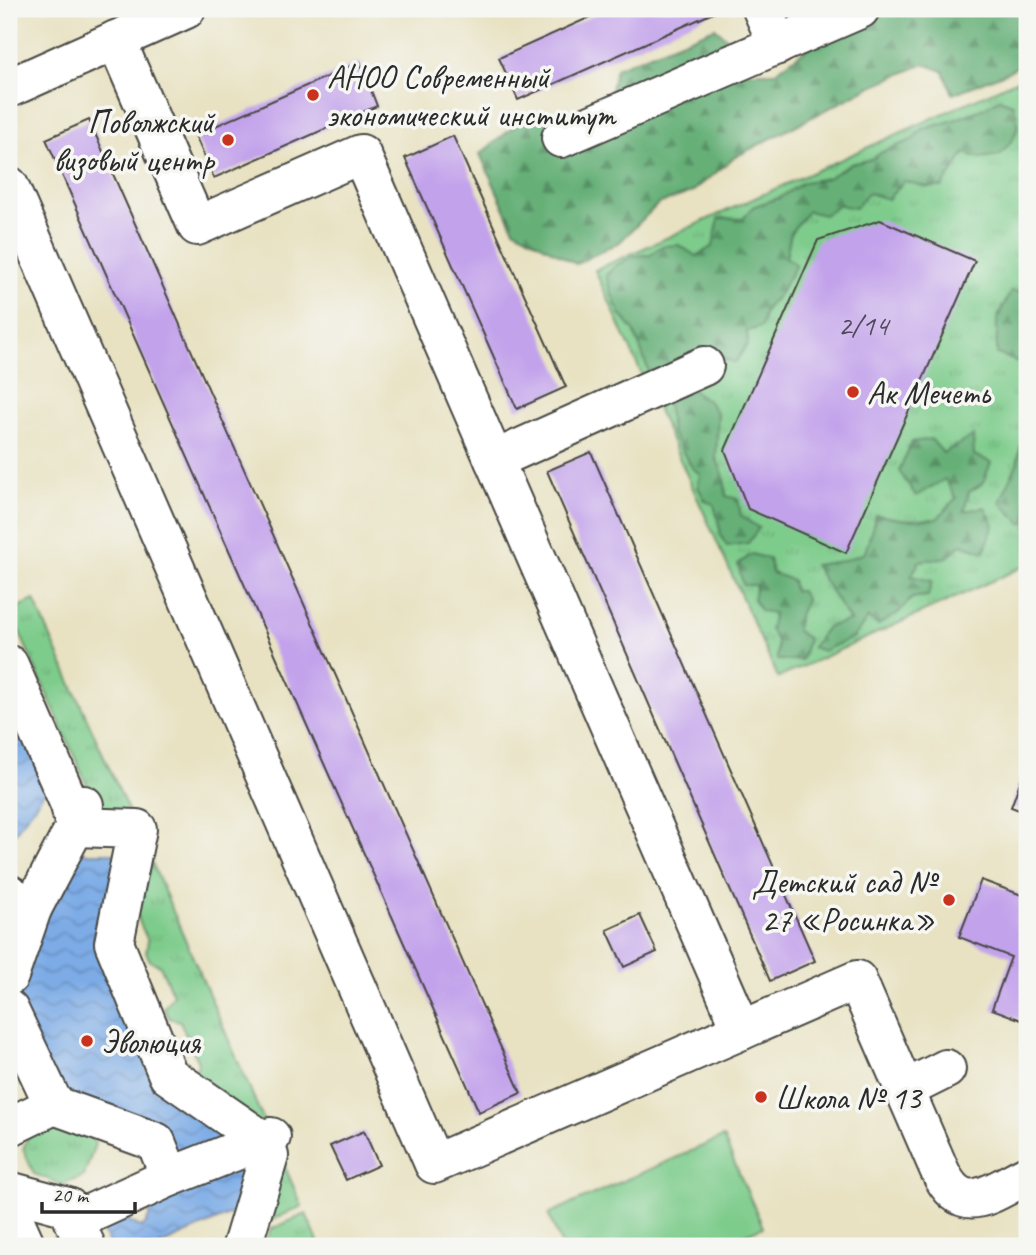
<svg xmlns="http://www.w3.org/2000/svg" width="1036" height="1255" viewBox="0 0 1036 1255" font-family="Caveat,sans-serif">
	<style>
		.grass { fill: url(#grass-tufts); stroke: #547c5c; stroke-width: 2 }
		.forest { fill: url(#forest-firs); stroke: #486e52; stroke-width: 2 }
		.pitch { fill: #7ecc8c; stroke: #547c5c; stroke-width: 2 }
		.water { fill: url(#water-waves); stroke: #546b88; stroke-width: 2 }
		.building { fill: #c2a2eb }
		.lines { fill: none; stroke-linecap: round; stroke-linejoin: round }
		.minor-casing { stroke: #474642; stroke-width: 42 }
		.minor { stroke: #fff; stroke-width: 38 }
		.poi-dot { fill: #c8321e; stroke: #f6f6f2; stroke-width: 2.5 }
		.labels { text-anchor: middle; stroke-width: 7; stroke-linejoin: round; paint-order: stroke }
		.number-label { font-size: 30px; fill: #51495b }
		.poi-label { font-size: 33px; fill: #2b2b2b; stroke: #f6f6f2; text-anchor: start }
	</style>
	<defs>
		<pattern id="grass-tufts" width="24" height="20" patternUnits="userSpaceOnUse" patternTransform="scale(1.75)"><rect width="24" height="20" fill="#7ecc8c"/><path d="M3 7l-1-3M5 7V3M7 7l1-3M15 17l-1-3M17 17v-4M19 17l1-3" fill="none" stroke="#6daf79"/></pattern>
		<pattern id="forest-firs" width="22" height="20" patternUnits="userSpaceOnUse" patternTransform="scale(1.75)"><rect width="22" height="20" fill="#66b078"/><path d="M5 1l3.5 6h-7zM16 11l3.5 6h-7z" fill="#548f63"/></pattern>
		<pattern id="water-waves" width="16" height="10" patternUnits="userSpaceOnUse" patternTransform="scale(1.75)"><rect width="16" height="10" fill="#7cabe6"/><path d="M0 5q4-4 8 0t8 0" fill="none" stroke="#668bbb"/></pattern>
	</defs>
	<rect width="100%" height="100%" fill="#f6f6f2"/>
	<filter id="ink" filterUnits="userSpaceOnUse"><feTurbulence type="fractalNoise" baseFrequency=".0143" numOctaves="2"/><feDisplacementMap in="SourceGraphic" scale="14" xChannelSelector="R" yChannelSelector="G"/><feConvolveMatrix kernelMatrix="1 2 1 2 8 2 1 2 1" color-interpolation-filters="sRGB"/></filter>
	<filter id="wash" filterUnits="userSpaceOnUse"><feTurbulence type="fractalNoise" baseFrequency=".00686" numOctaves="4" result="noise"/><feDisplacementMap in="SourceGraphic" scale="28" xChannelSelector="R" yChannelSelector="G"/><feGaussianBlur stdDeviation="1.57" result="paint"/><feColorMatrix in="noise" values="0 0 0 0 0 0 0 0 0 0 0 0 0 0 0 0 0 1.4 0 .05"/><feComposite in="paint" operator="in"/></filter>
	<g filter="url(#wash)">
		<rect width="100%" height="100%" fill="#e8e2c2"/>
		<!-- grass -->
		<g class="grass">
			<path d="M1024,77L1027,85V565L778,678L595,270Z"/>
			<path d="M34,600L131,817L86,815L92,796L10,611Z"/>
			<path d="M146,849L269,1133L194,1080L198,1062L180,1021L169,1018L164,1008L173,995L160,965L150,961L146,952L148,941L135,912Z"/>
			<path d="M51,1118L57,1131L73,1124L78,1135L89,1131L95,1144L84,1176L63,1185L34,1174L23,1149L32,1126Z"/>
			<path d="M281,1158L302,1206L268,1222Z"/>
			<path d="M306,1214L320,1246H263L271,1229Z"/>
		</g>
		<!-- forest -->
		<g class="forest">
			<path d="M878,9H1027V62L1005,73L953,94L943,71L924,64L872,86L735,157L692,192L658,204L620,242L576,264L514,229L480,154L521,121L562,115L592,126L608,101L616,68L715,28L730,41L724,72H775L812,45Z"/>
			<path d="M999,99L1013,104C1022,130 1017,135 1000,155L980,158L965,153L942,187H927L904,181L888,199L868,193L855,208L839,205L824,215L808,211L791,232L786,257L796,265L780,293L765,310L761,327L747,331L748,343L735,363L719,356L649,372L634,331L620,314L611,293L606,275L615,266L633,256L650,255L662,246L679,245L696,256L713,246L719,218L743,219L754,206L779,198L804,182L827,178L851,164L872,159L882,152L912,140L923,129L951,121L984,108Z"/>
			<path d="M1011,291L1027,293V365L997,354V319Z"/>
			<path d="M690,388L709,402L718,414L716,458L724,476L726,496L738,499L741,516L759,528L748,543L727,546L722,538L714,504L705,501L698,487L700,474L693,469L671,432L667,401Z"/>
			<path d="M973,436L974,455L991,462L983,483L969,492L964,511L985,507L994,525L984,552L961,544L948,557L920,561L911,576L932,581L928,596L912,598L897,614L878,625L868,618L854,637L823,651L812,647L827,627L850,621L814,565L842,561L865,553L876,515L907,520L937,519L956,498L945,479L916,496L899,471L912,442L931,439L943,453Z"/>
			<path d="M1027,439V521L1022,524L1000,502L1017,464L1022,440Z"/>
			<path d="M752,554L769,559L772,573L792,580L794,591H801L806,600L799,615L796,630L808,639L802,660H777V642L770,629L774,613L761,611L753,599L756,585H743L738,564Z"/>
		</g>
		<!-- pitch -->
		<path class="pitch" d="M723,1137L763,1227L719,1246H562L548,1214Z"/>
		<!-- water -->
		<g class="water">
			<path d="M9,687L51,783L9,841Z"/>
			<path d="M68,853H115L151,1081L242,1134L176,1158L53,1091L11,1003Z"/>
			<path d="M253,1156L240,1210L158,1246H110L103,1232L106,1223L126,1214L130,1222L141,1227L146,1224L150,1214L146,1205Z"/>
		</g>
		<g id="blocks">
			<!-- building -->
			<g class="building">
				<path d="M608,9H722L518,100L499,58Z"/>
				<path d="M360,62L377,106L214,178L195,135Z"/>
				<path d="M89,120L521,1093L479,1112L46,139Z"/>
				<path d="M453,136L566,387L517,409L405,158Z"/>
				<path d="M880,220L975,261L846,553L748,509L725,450L818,240Z"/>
				<path d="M591,452L815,961L770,981L547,471Z"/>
				<path d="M1027,763V813L1011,807Z"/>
				<path d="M981,880L1027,897V1022L992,1009L1011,957L959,937Z"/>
				<path d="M640,915L657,952L624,967L607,930Z"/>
				<path d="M364,1131L379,1165L346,1180L330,1146Z"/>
			</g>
		</g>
	</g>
	<g filter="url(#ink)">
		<use href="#blocks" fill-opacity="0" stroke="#474642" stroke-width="2"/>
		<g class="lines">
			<!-- minor casing -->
			<g class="minor-casing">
				<g id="minor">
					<path d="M762,9L778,45"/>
					<path d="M116,40L197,226L361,154L742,1030"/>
					<path d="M9,88L186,9"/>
					<path d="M561,138L860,9"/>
					<path d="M9,186L434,1164L857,980L939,1169C962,1220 990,1193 1027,1175"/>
					<path d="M494,460L704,366"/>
					<path d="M9,665L70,805L75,827"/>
					<path d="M75,827L137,829L114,943L168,1075L262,1140L269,1156L242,1246"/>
					<path d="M9,894L32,909L75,827L84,805"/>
					<path d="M9,976L32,909"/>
					<path d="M9,1010L54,1105L156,1142L170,1177L271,1137"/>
					<path d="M904,1090L946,1069"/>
					<path d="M9,1127L54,1105"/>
					<path d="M9,1191L68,1207L74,1221"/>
					<path d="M9,1208L26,1246"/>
					<path d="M86,1246L74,1221L170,1177"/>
				</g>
			</g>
			<!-- minor -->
			<use href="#minor" class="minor"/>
		</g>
	</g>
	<!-- markers -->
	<g class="poi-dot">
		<circle cx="313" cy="95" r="7"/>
		<circle cx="228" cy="140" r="7"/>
		<circle cx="853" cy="392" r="7"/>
		<circle cx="949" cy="900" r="7"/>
		<circle cx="87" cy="1041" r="7"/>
		<circle cx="761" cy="1097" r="7"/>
	</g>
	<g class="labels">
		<!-- number labels -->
		<g class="number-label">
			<text x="863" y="335">2/14</text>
		</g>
		<!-- poi labels -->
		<g class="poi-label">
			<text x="327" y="88">АНОО Современный<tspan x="327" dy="38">экономический институт</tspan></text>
			<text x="214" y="133" text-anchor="end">Поволжский<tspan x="214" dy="38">визовый центр</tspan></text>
			<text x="867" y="404">Ак Мечеть</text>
			<text x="935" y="893" text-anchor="end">Детский сад №<tspan x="935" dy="38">27 «Росинка»</tspan></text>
			<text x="101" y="1053">Эволюция</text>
			<text x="775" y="1109">Школа № 13</text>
		</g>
	</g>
	<!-- margin -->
	<rect width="1036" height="1255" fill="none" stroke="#f6f6f2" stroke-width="35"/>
	<!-- scale -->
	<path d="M42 1202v10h93v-10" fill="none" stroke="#2b2b2b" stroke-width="3.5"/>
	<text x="52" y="1202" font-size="21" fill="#2b2b2b" stroke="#f6f6f2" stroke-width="5" paint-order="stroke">20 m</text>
</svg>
